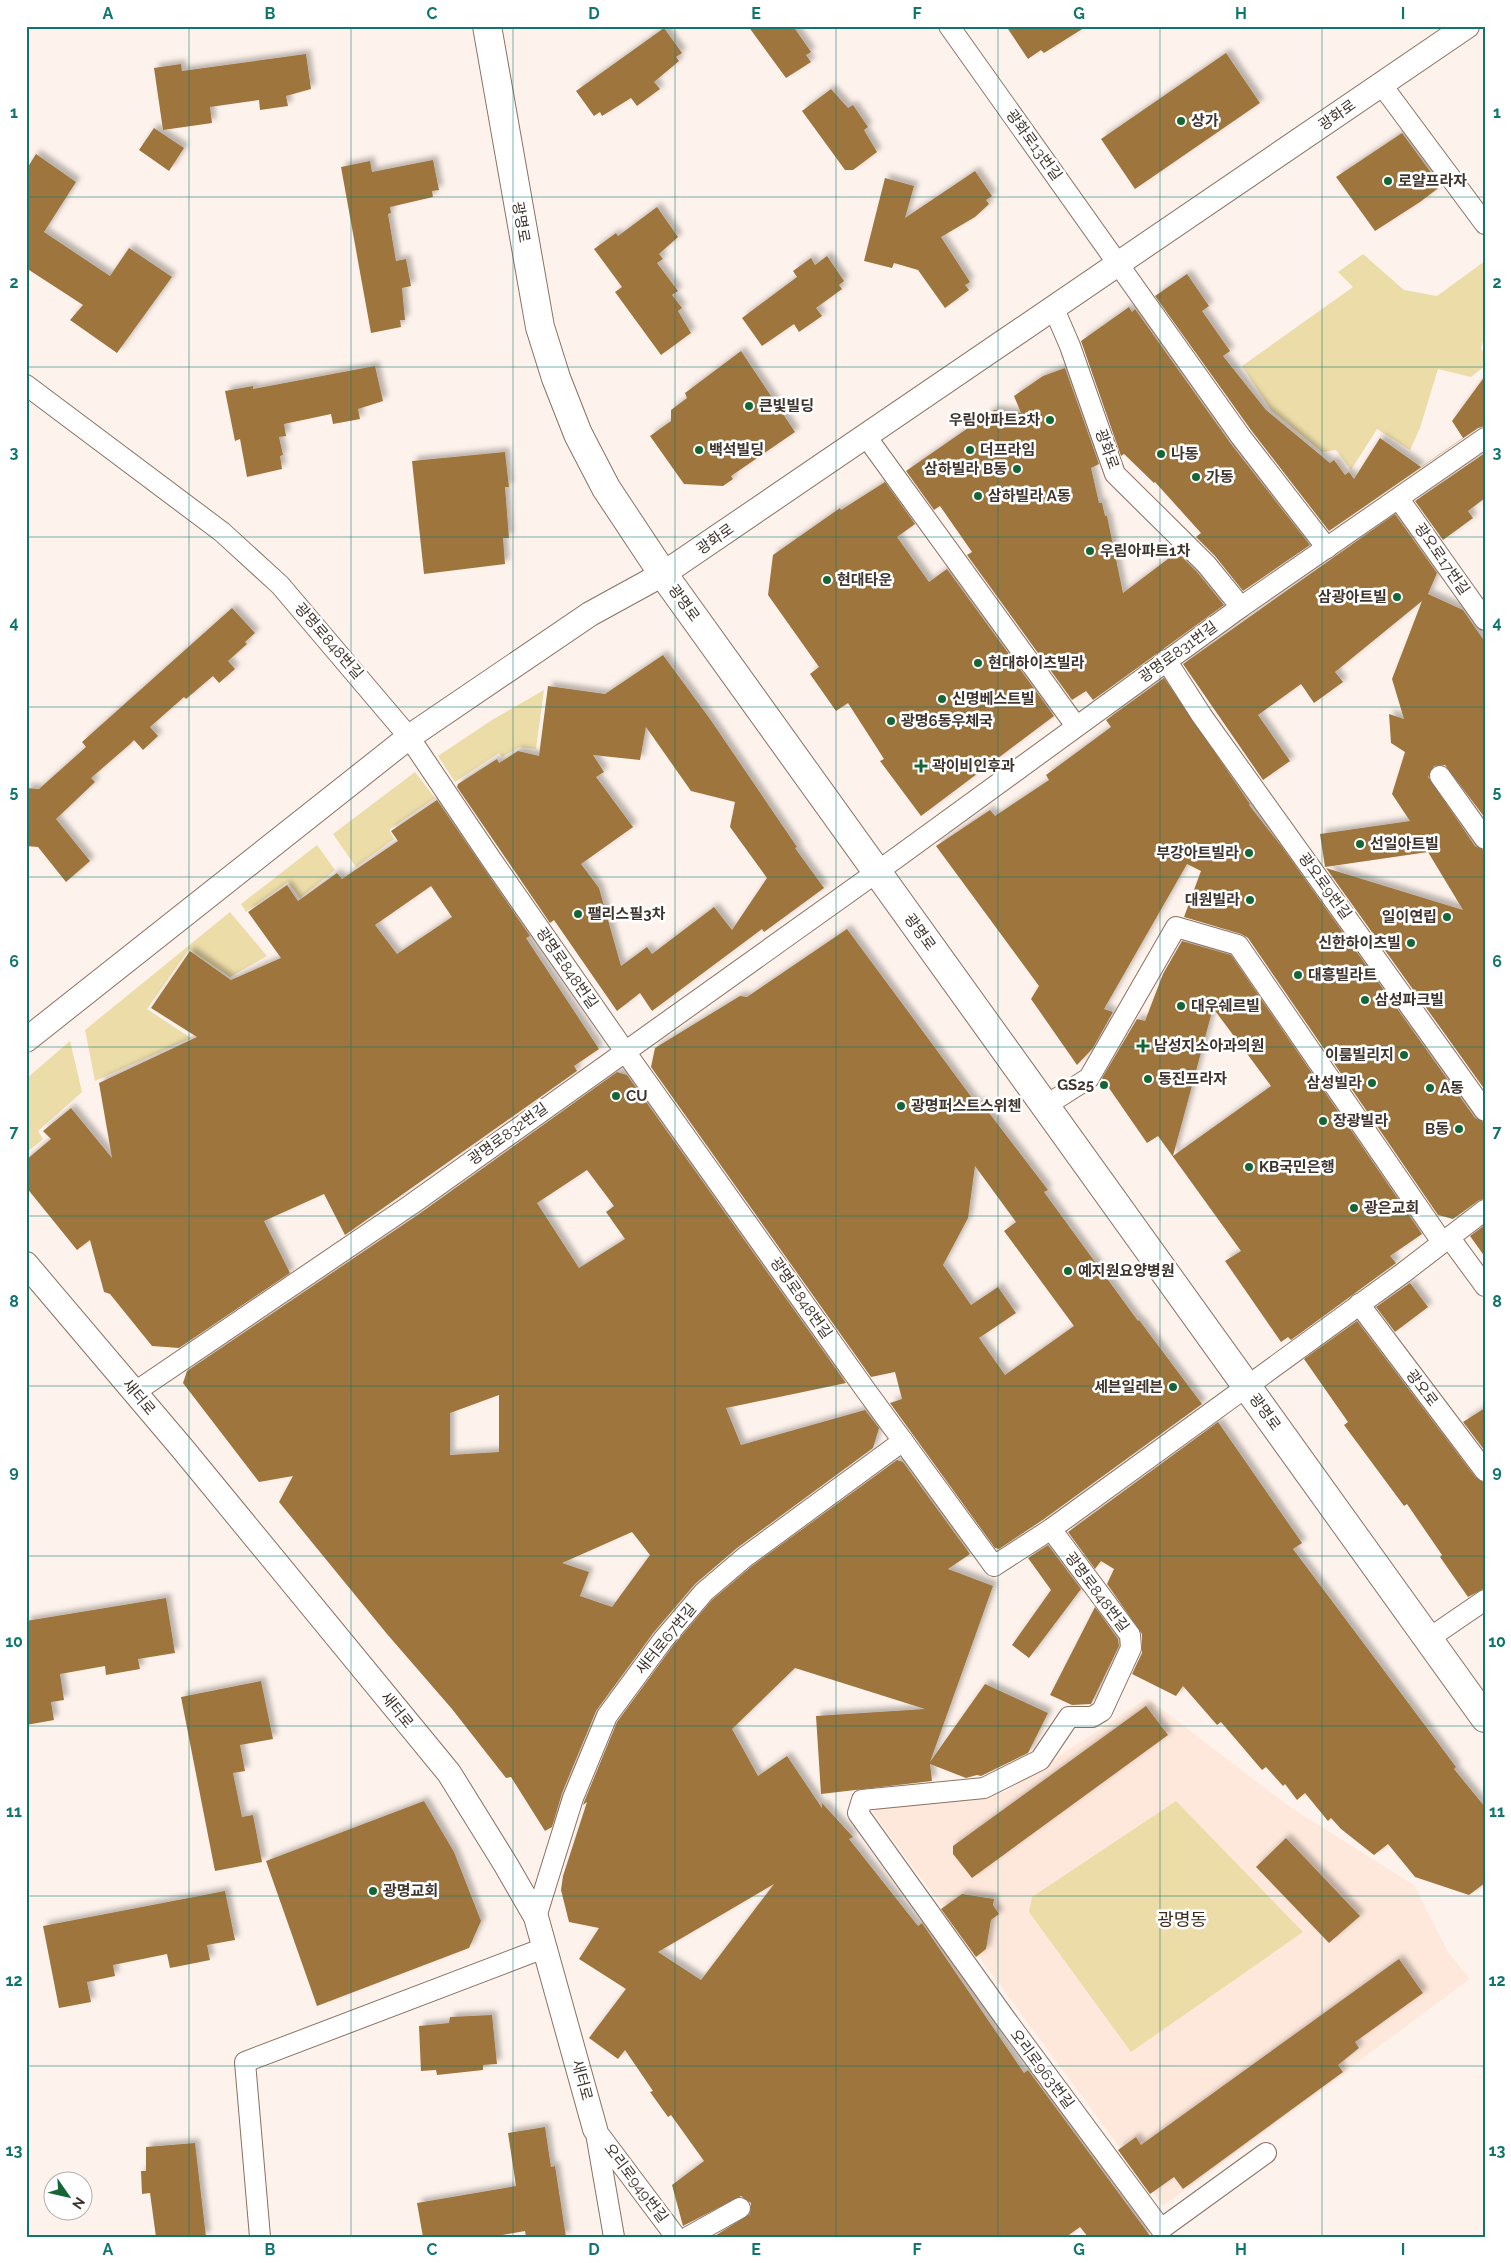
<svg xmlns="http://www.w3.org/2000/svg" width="1511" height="2263" viewBox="0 0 1511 2263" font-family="Raleway,'Noto Sans KR',sans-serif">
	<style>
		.built { fill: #fee8db }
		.green { fill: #ecdca8 }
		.building { fill: #9e753d; fill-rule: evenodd; filter: url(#shadow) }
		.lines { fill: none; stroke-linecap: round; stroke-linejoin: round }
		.minor-casing { stroke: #8b7162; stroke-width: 22 }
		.tertiary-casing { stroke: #8b7162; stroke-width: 26 }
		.secondary-casing { stroke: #8b7162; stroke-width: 30 }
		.minor { stroke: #fff; stroke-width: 20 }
		.tertiary { stroke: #fff; stroke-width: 24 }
		.secondary { stroke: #fff; stroke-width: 28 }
		.grid { fill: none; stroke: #0f766e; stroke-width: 1; stroke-opacity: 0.55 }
		.poi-dot { fill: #146637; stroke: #fff; stroke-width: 2 }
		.labels { text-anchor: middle; stroke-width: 5; stroke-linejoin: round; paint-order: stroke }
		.street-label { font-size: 15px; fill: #3f342d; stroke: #fff }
		.poi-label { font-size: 15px; font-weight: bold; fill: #3f342d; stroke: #fff; text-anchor: start }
		.quarter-label { font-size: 18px; fill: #3e281b; stroke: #fff }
		.neatline { fill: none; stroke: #0f766e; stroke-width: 2 }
		.grid-label { font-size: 16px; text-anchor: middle; font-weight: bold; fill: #0f766e }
	</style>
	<defs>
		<filter id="shadow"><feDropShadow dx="4.5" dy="-4.5" stdDeviation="2.5" flood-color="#0004"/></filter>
	</defs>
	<rect width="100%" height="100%" fill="#fef3ec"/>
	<!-- built -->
	<path class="built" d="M1147,1698L1290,1807L1414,1885L1448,1952L1470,1979L1163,2206L873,1813L876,1805L1005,1792Z"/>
	<!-- green -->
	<g class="green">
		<path d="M1363,254L1404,290L1437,296L1485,261V334L1481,349L1485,354V366L1471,377L1438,369L1420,428L1410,450L1377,429L1351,470L1336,450L1322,452L1271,410L1242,366L1353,287L1338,272Z"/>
		<path d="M544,690L536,749L519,747L502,757L499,753L455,782L438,756L492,720Z"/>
		<path d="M415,772L435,798L389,830L394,839L356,867L333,834Z"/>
		<path d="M317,845L335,870L300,898L288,882L246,912L241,904Z"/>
		<path d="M230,912L267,956L230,977L189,949L147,1009L191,1038L95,1081L85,1030Z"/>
		<path d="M70,1041L82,1092L38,1131L43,1139L26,1153V1079Z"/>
		<path d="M1176,1801L1303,1932L1131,2052L1029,1912L1032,1897Z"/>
	</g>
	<!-- building -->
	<g class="building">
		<path d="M748,26H793L811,52L806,55L811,62L786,78Z"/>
		<path d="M1006,26H1087L1044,53L1041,50L1028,59Z"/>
		<path d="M664,28L682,53L676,57L679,61L654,82L660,89L637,106L631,98L602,116L600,112L594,116L576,91Z"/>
		<path d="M1226,53L1260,103L1135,189L1101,139Z"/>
		<path d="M306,54L311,89L286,96L288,106L260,110L259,100L210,107L212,123L163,130L154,68L181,64L182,71Z"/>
		<path d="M831,89L848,108L853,105L868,127L864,130L877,152L853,170H845L802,111Z"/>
		<path d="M154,128L184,148L169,171L139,150Z"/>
		<path d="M1402,133L1441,186L1420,202L1375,231L1336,177Z"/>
		<path d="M36,154L76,182L44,232L110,276L129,248L172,277L117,353L70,320L83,305L26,268V170Z"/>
		<path d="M433,160L439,190L432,191L433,197L390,207L391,213L388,214L396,261L406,259L411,286L402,288L405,320H400L401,327L371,333L341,167L370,161L372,172Z"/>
		<path d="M975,171L992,196L986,200L989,204L975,217L941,237L970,282L965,285L969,290L945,308L918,270L894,263L892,268L864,261L885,178L914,186L905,218Z"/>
		<path d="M657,207L678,237L659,254L663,259L657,263L678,291L672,295L682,308L678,311L691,333L661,355L615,292L622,287L594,249L616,233L618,236Z"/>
		<path d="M827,256L844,281L839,285L842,289L816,308L822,316L799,332L794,324L762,346L742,318L797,277L793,271L811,258L815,265Z"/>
		<path d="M1187,274L1209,306L1202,311L1230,351L1223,356L1266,410L1330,463L1334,460L1345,475L1349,472L1354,479L1380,438L1421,467L1463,438L1452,421L1485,376V426L1478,428L1329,531L1251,430L1155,296Z"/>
		<path d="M1129,307L1132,312L1135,309L1231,444L1310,545L1243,591L1215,556L1196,537L1201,533L1155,482L1154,483L1124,454L1121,456L1081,341Z"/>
		<path d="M741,351L795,432L731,476L733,479L723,486L684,484L650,436L671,421V410L687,398L685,393Z"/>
		<path d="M375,366L383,401L358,409L360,419L333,424L331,414L284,424L286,436L279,437L283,455L280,456L282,469L247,477L240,439L235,441L225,391L253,386V389Z"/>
		<path d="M1065,368L1099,464L1091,468L1099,503H1102L1105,516H1107L1123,593L1177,552L1197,572L1224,605L1093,700L1086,691L1072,700L967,555L972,552L940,506L934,510L906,471L994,410L1021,413L1014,396L1043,376Z"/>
		<path d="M505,452L509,487H505L509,538H503L505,564L424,574L412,461Z"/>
		<path d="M1485,453V498L1468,511L1473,518L1443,540L1415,501Z"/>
		<path d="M885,482L915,524L897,537L929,582L947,569L1054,716L921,816L880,761L884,759L848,703L836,711L810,674L819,667L768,595L773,555L840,508L841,510Z"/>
		<path d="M1395,514L1437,573L1428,594L1463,610L1485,642V818L1445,765L1434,766L1428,777L1475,846L1485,851V1090L1326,868L1463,910L1428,852L1325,867L1320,834L1410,821L1392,794L1405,752L1391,743L1389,714L1404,719L1392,679L1422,601L1335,672L1343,682L1314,703L1301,684L1258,715L1290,761L1263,780L1183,664Z"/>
		<path d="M232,608L255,633L245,642L247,644L228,661L235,669L219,683L213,676L186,699L184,697L150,727L158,736L143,750L134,740L129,745L91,778L95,782L56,819L90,861L66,882L38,847L26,846V788L39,789L86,747L82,742Z"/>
		<path d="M663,655L710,719L797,847L795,848L824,888L764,932L762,929L652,1011L640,993L617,1011L554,920L550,923L457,787L458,784L497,759L499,763L518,751L539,756L548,686L605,694ZM646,727L691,791L735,802L730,827L767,878L732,930L714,907L652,954L647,947L621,966L599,888L581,864L633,827L596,777L604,772L593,755L640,760Z"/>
		<path d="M1164,678L1250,804L1249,805L1282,847L1475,1118L1485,1123V1198L1478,1201L1453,1219L1438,1215L1248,938L1241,934L1184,917L1201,871L1187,864L1104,1009L1113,1012L1093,1048L1077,1065L1031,999L1039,986L936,846L990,810L995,816L1049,780L1046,775L1111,727L1106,720Z"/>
		<path d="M437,800L530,936L526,938L599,1049L574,1066L577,1071L345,1235L324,1194L264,1221L290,1273L179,1348L152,1346L110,1294L104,1292L90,1240L77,1250L26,1187V1160L51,1139L43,1131L71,1108L112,1158L99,1083L197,1037L151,1008L190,951L231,980L281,958L248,912L287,885L298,901L337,873L342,879L398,841L391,831ZM431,886L452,917L397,954L375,925Z"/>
		<path d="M847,929L978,1106L980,1101L1048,1190L1044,1192L1138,1321L1139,1320L1202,1404L1044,1519L999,1549L995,1548L890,1403L902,1399L895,1372L871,1377L651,1067L655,1048L740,996L747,997ZM975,1166L1016,1222L1004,1231L1074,1326L1005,1375L979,1338L1016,1313L998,1287L971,1305L943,1265L968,1218Z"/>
		<path d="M1182,941L1231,955L1422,1234L1390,1256L1396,1263L1291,1340L1288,1337L1281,1342L1225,1261L1241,1251L1158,1136L1147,1143L1102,1078L1137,1019L1145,1021L1163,974ZM1213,1008L1271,1086L1173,1156Z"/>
		<path d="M617,1072L627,1075L846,1383L726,1408L741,1445L865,1410L879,1428L873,1448L737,1548L695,1584L654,1632L596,1711L562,1793L552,1827L545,1831L511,1777L506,1778L452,1709L387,1634L279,1502L293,1476L259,1482L183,1383L187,1371L419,1214ZM587,1170L614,1206L606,1212L625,1239L579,1268L537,1203ZM499,1395V1452L450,1455V1413ZM632,1532L650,1555L612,1607L580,1596L589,1572L562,1563Z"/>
		<path d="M1485,1225V1257L1470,1236Z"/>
		<path d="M1410,1283L1428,1307L1395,1332L1376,1307Z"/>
		<path d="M1357,1321L1476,1478L1485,1483V1588L1468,1597L1440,1557L1442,1555L1407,1504L1404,1506L1344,1425L1348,1422L1304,1359Z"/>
		<path d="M1485,1408V1451L1463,1422Z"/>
		<path d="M1218,1422L1302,1543L1293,1549L1415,1712L1456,1767L1454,1769L1485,1807V1883L1469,1895L1415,1877L1388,1844L1374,1855L1341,1829L1331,1818L1328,1821L1305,1793L1297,1800L1285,1784L1283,1786L1266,1767L1262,1770L1221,1722L1217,1725L1183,1686L1176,1696L1132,1674L1142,1653V1634L1107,1584L1114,1569L1101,1561L1095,1569L1068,1532Z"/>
		<path d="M897,1460L903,1462L970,1554L948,1569L993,1586L930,1762L985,1684L1048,1713L1028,1753L981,1776L977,1775L966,1778L930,1764L932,1781L821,1794L816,1716L925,1709L795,1668L732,1729L758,1776L787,1756L822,1808V1803L853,1837L849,1839L918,1926L922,1923L1024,2073L1028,2070L1151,2237H1088L1080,2227L1066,2237H713L750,2214L751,2203L741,2196L683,2226L672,2185L704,2161L671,2115L668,2117L650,2092L653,2091L625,2050L618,2059L589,2038L626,1989L579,1959L599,1928L569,1922L561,1890L563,1876L587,1802L583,1805L584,1802L617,1722L672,1647L712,1600L752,1566ZM774,1884L701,1980L658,1952Z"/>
		<path d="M1048,1545L1081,1589L1029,1658L1012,1645L1051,1590L1028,1558Z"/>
		<path d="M166,1598L175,1653L138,1659L140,1669L106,1675L105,1666L60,1674L64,1700L51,1702L54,1720L26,1725V1621Z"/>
		<path d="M1095,1607L1118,1639L1119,1646L1091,1704L1072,1705L1050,1695Z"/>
		<path d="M261,1681L273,1739L240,1745L245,1771L233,1773L242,1817L253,1815L262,1862L215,1871L181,1697Z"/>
		<path d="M1146,1706L1168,1735L972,1878L953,1854V1846Z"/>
		<path d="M424,1801L454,1852L481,1921L469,1948L317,2006L266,1861Z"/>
		<path d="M1286,1838L1360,1916L1329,1943L1256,1867Z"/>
		<path d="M225,1891L235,1940L207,1945L210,1960L170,1968L167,1954L113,1965L115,1976L87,1982L91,2002L59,2008L43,1926Z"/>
		<path d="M962,1894L994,1899L993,1905L999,1914L991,1920L986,1949L976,1957L941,1909Z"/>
		<path d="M1399,1959L1423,1993L1355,2042L1359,2048L1338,2065L1343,2072L1183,2189L1174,2177L1150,2194L1118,2150L1136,2137L1141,2145Z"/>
		<path d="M492,2015L497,2064L483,2065V2070L437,2075L436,2070L421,2071L419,2026L449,2023L450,2017Z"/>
		<path d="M545,2127L551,2167L555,2166L566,2237H526L525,2231L491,2237H423L417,2203L516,2186L508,2133Z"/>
		<path d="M195,2143L206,2237H156L150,2193L142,2194L141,2171H146V2147Z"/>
	</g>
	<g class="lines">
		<!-- minor casing -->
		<g class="minor-casing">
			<g id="minor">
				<path d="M949,26L1241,437L1327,548"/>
				<path d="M1381,84L1485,224"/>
				<path d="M1054,309L1070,346L1115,474L1206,564L1241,607"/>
				<path d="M26,385L222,532L280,585L409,737L491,859L624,1050L862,1385L994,1566L1051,1529L1403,1273L1485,1210"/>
				<path d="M865,435L1076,726"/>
				<path d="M1399,499L1485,620"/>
				<path d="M1166,660L1202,716L1485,1111"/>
				<path d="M1440,776L1485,839"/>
				<path d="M1045,1106L1089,1078L1176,927L1238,945L1442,1242"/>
				<path d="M1449,1237L1485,1286"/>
				<path d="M1359,1304L1485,1471"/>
				<path d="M135,1392L412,1204L877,872L1241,607L1485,438"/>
				<path d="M1051,1529L1130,1635L1131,1648L1102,1711L1092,1717H1069L1040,1760L984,1788L862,1800L858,1813L1007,2021L1161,2229L1266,2153"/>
				<path d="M1428,1639L1485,1600"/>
				<path d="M536,1917L573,1798L607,1716L663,1640L704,1592L745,1557L903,1441"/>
				<path d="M595,2129L676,2237"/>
				<path d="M596,2133L614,2237"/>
				<path d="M260,2237L245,2062L544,1948"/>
				<path d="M688,2237L740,2208"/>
			</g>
		</g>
		<!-- tertiary casing -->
		<g class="tertiary-casing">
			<g id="tertiary">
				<path d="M26,1040L409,737L590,614L663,574L1467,26"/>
				<path d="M26,1264L182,1448L449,1773L506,1865L536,1917L595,2129"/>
			</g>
		</g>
		<!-- secondary casing -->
		<g class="secondary-casing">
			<path id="secondary" d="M487,26L540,327L556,378L578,434L606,488L663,574L1485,1718"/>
		</g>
		<!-- minor -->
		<use href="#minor" class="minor"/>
		<!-- tertiary -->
		<use href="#tertiary" class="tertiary"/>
		<!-- secondary -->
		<use href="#secondary" class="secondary"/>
	</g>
	<!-- grid -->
	<path class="grid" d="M189,26V2237M351,26V2237M513,26V2237M675,26V2237M836,26V2237M998,26V2237M1160,26V2237M1322,26V2237M26,197H1485M26,367H1485M26,537H1485M26,707H1485M26,877H1485M26,1047H1485M26,1216H1485M26,1386H1485M26,1556H1485M26,1726H1485M26,1896H1485M26,2066H1485"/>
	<!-- markers -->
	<g class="poi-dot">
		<circle cx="1181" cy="121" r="5"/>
		<circle cx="1388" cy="181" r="5"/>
		<circle cx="749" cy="406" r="5"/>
		<circle cx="1050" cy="420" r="5"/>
		<circle cx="699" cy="450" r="5"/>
		<circle cx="970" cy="450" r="5"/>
		<circle cx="1161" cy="454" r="5"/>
		<circle cx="1017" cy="469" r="5"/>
		<circle cx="1196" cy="477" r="5"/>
		<circle cx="978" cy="496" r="5"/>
		<circle cx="1090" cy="551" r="5"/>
		<circle cx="827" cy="580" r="5"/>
		<circle cx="1397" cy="597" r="5"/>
		<circle cx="978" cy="663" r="5"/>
		<circle cx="942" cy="699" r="5"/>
		<circle cx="891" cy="721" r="5"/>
		<path d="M918.5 758.5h5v5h5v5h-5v5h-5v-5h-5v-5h5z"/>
		<circle cx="1360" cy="844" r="5"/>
		<circle cx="1249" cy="853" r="5"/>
		<circle cx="1250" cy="900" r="5"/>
		<circle cx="578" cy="914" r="5"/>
		<circle cx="1447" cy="917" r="5"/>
		<circle cx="1411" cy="943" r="5"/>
		<circle cx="1298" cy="975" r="5"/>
		<circle cx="1365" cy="1000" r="5"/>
		<circle cx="1181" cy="1006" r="5"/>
		<path d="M1140.5 1038.5h5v5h5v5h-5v5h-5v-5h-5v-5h5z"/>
		<circle cx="1404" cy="1055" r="5"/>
		<circle cx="1148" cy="1079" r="5"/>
		<circle cx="1372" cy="1083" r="5"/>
		<circle cx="1104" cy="1085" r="5"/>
		<circle cx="1430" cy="1088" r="5"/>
		<circle cx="616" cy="1096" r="5"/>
		<circle cx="901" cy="1106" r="5"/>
		<circle cx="1323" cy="1121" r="5"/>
		<circle cx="1459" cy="1129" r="5"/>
		<circle cx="1249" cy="1167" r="5"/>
		<circle cx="1354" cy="1208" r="5"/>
		<circle cx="1068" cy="1271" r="5"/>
		<circle cx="1173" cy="1387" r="5"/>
		<circle cx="373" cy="1891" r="5"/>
	</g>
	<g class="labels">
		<!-- street labels -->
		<g class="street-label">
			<text transform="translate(1337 115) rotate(-35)" y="5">광화로</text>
			<text transform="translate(1034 145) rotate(54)" y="5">광화로13번길</text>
			<text transform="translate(521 222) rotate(80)" y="5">광명로</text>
			<text transform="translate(1107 449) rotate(70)" y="5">광화로</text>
			<text transform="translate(715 539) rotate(-35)" y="5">광화로</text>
			<text transform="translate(1442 559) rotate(55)" y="5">광오로17번길</text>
			<text transform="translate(684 603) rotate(54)" y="5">광명로</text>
			<text transform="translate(329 641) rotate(49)" y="5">광명로848번길</text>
			<text transform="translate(1178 652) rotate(-36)" y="5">광명로831번길</text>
			<text transform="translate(1325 886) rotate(54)" y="5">광오로9번길</text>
			<text transform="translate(920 932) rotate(54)" y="5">광명로</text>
			<text transform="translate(567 968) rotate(55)" y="5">광명로848번길</text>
			<text transform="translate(508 1134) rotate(-36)" y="5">광명로832번길</text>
			<text transform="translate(801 1298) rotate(55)" y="5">광명로848번길</text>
			<text transform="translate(1422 1388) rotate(53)" y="5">광오로</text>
			<text transform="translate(139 1397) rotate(50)" y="5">새터로</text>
			<text transform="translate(1265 1412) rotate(54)" y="5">광명로</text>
			<text transform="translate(1097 1592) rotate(53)" y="5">광명로848번길</text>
			<text transform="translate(666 1639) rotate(-51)" y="5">새터로67번길</text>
			<text transform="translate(397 1710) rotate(51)" y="5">새터로</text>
			<text transform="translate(1042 2069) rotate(53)" y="5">오리로963번길</text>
			<text transform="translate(582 2080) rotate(75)" y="5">새터로</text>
			<text transform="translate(636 2183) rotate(53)" y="5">오리로949번길</text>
		</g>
		<!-- poi labels -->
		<g class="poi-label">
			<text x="1191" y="126">상가</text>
			<text x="1398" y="186">로얄프라자</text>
			<text x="759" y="411">큰빛빌딩</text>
			<text x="1040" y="425" text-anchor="end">우림아파트2차</text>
			<text x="709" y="455">백석빌딩</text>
			<text x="980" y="455">더프라임</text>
			<text x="1171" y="459">나동</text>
			<text x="1007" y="474" text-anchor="end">삼하빌라 B동</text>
			<text x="1206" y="482">가동</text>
			<text x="988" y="501">삼하빌라 A동</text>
			<text x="1100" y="556">우림아파트1차</text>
			<text x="837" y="585">현대타운</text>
			<text x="1387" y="602" text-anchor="end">삼광아트빌</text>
			<text x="988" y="668">현대하이츠빌라</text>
			<text x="952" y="704">신명베스트빌</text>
			<text x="901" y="726">광명6동우체국</text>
			<text x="932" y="771">곽이비인후과</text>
			<text x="1370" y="849">선일아트빌</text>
			<text x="1239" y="858" text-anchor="end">부강아트빌라</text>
			<text x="1240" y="905" text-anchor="end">대원빌라</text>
			<text x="588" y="919">팰리스필3차</text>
			<text x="1437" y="922" text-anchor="end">일이연립</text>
			<text x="1401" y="948" text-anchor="end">신한하이츠빌</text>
			<text x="1308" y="980">대흥빌라트</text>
			<text x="1375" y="1005">삼성파크빌</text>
			<text x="1191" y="1011">대우쉐르빌</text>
			<text x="1154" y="1051">남성지소아과의원</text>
			<text x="1394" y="1060" text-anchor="end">이룸빌리지</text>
			<text x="1158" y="1084">동진프라자</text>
			<text x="1362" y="1088" text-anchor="end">삼성빌라</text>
			<text x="1094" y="1090" text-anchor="end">GS25</text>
			<text x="1440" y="1093">A동</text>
			<text x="626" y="1101">CU</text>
			<text x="911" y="1111">광명퍼스트스위첸</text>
			<text x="1333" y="1126">장광빌라</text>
			<text x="1449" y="1134" text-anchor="end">B동</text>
			<text x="1259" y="1172">KB국민은행</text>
			<text x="1364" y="1213">광은교회</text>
			<text x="1078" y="1276">예지원요양병원</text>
			<text x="1163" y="1392" text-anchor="end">세븐일레븐</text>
			<text x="383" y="1896">광명교회</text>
		</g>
		<!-- quarter labels -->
		<g class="quarter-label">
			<text x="1182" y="1926">광명동</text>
		</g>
	</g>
	<!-- border -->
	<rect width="1511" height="2263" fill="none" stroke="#ffffff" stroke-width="55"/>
	<!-- north arrow -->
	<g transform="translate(68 2196) rotate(124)"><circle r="24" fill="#ffffff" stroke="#b2aeab"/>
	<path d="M0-4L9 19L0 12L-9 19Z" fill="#146637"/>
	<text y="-8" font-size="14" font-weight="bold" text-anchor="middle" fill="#3f342d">N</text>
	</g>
	<rect x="28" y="28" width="1456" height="2208" class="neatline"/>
	<g class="grid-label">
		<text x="108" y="19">A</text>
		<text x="270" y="19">B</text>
		<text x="432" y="19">C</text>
		<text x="594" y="19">D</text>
		<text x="756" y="19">E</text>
		<text x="917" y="19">F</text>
		<text x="1079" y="19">G</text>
		<text x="1241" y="19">H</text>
		<text x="1403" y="19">I</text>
		<text x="14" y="118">1</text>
		<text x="1497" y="118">1</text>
		<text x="14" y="288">2</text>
		<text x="1497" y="288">2</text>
		<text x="14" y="458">3</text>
		<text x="1497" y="458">3</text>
		<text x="14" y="628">4</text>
		<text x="1497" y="628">4</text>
		<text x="14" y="797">5</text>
		<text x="1497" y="797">5</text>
		<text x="14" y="967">6</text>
		<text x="1497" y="967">6</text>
		<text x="14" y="1137">7</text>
		<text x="1497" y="1137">7</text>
		<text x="14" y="1307">8</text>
		<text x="1497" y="1307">8</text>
		<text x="14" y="1477">9</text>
		<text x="1497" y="1477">9</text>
		<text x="14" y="1647">10</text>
		<text x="1497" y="1647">10</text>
		<text x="14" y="1817">11</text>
		<text x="1497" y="1817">11</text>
		<text x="14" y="1986">12</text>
		<text x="1497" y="1986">12</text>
		<text x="14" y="2156">13</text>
		<text x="1497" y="2156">13</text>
		<text x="108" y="2255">A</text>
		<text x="270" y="2255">B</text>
		<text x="432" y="2255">C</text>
		<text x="594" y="2255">D</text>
		<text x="756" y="2255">E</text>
		<text x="917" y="2255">F</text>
		<text x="1079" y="2255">G</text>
		<text x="1241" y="2255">H</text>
		<text x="1403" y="2255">I</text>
	</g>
</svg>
